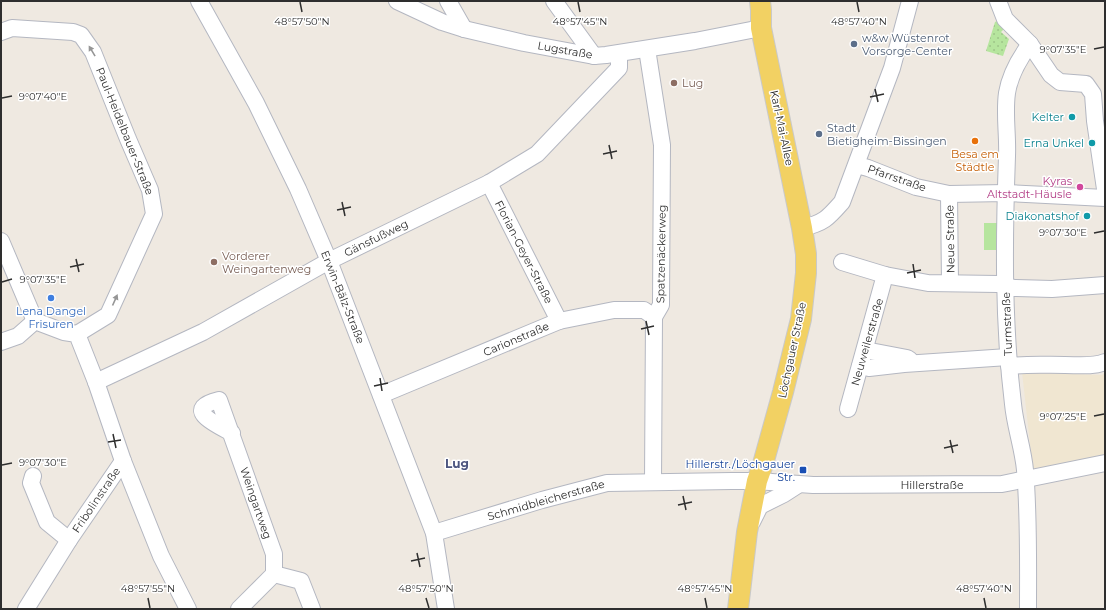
<svg xmlns="http://www.w3.org/2000/svg" width="1106" height="610" viewBox="0 0 1106 610" font-family="Montserrat,sans-serif">
	<style>
		.education { fill: #f0e6d1 }
		.park { fill: url(#park-dots) }
		.garden { fill: #b6e59e }
		.lines { fill: none; stroke-linecap: round; stroke-linejoin: round }
		.minor-casing { stroke: #b4b7c1; stroke-width: 18 }
		.major-casing { stroke: #c9c9c9; stroke-width: 22 }
		.minor { stroke: #fff; stroke-width: 16 }
		.major { stroke: #f2d163; stroke-width: 20 }
		.oneway { fill: #969696 }
		.ticks { fill: none; stroke: #2e2e2e; stroke-width: 1.5 }
		.service-dot { fill: #5c6f8a; stroke: #fff; stroke-width: 1.5 }
		.education-dot { fill: #8d6e63; stroke: #fff; stroke-width: 1.5 }
		.culture-dot { fill: #0f9aa8; stroke: #fff; stroke-width: 1.5 }
		.food-dot { fill: #e8710a; stroke: #fff; stroke-width: 1.5 }
		.hotel-dot { fill: #d1479c; stroke: #fff; stroke-width: 1.5 }
		.shop-dot { fill: #3f7fe0; stroke: #fff; stroke-width: 1.5 }
		.transit-dot { fill: #1a4fb4; stroke: #fff; stroke-width: 1.5 }
		.labels { text-anchor: middle; stroke-width: 3; stroke-linejoin: round; paint-order: stroke }
		.service-label { font-size: 11px; fill: #4e5e75; stroke: #fff; text-anchor: start }
		.street-label { font-size: 11px; fill: #2e2e2e; stroke: #fff }
		.education-label { font-size: 11px; fill: #785e54; stroke: #fff; text-anchor: start }
		.culture-label { font-size: 11px; fill: #0d838f; stroke: #fff; text-anchor: end }
		.food-label { font-size: 11px; fill: #c56008; stroke: #fff }
		.hotel-label { font-size: 11px; fill: #b23c85; stroke: #fff; text-anchor: end }
		.shop-label { font-size: 11px; fill: #366cbe; stroke: #fff }
		.transit-label { font-size: 11px; fill: #164399; stroke: #fff; text-anchor: end }
		.neighbourhood-label { font-size: 12px; font-weight: bold; fill: #4d5680; stroke: #fff }
		.ticks-label { font-size: 10px; text-anchor: middle; fill: #2e2e2e; stroke: #fff; stroke-width: 3; stroke-linejoin: round; paint-order: stroke }
	</style>
	<defs>
		<pattern id="park-dots" width="8" height="8" patternUnits="userSpaceOnUse"><rect width="8" height="8" fill="#b6e59e"/><path d="M2 2h.1M6 6h.1" fill="none" stroke="#9dc588" stroke-width="1.8" stroke-linecap="round"/></pattern>
	</defs>
	<rect width="100%" height="100%" fill="#efe9e1"/>
	<!-- education -->
	<path class="education" d="M1022,372L1102,375L1105,373V456L1033,471Z"/>
	<!-- park -->
	<path class="park" d="M997,21L1005,28L1001,32L1009,39L1003,56L986,51L995,22Z"/>
	<!-- garden -->
	<rect class="garden" x="984" y="223" width="18" height="27"/>
	<g class="lines">
		<!-- minor casing -->
		<g class="minor-casing">
			<g id="minor">
				<path d="M199,1L256,103L298,189L329,261L434,533L446,609"/>
				<path d="M397,1L442,22L464,29L524,43L594,56L606,55L695,41L761,28"/>
				<path d="M448,1L464,29"/>
				<path d="M554,1L594,56"/>
				<path d="M998,1L1005,19L1030,44L1051,75L1060,82L1086,84L1093,94L1095,121L1105,189"/>
				<path d="M1,32L12,28L73,32L81,35L93,52L128,139L150,190L154,214L108,315L77,334"/>
				<path d="M647,49L662,145L661,305L654,317L653,482"/>
				<path d="M857,165L868,168L916,187L949,194L1006,193L1105,198"/>
				<path d="M489,183L559,321"/>
				<path d="M949,194L950,283"/>
				<path d="M802,228C824,223 828,218 842,202L892,68L910,1"/>
				<path d="M1,241L35,321L64,332L77,334L96,382L123,461L161,556L188,609"/>
				<path d="M842,262L885,275L928,283L998,284L1014,288L1052,289L1105,285"/>
				<path d="M1,342L18,336L35,321"/>
				<path d="M865,350L907,358L910,360"/>
				<path d="M860,366L869,368L904,364L1008,357"/>
				<path d="M1009,366C1028,364 1046,365 1065,365C1078,365 1093,367 1105,362"/>
				<path d="M96,382L203,332L329,261L489,183L537,154L619,68V54"/>
				<path d="M381,395L559,321L614,310H644L654,317"/>
				<path d="M848,409L885,275"/>
				<path d="M232,433C217,425 181,409 219,400L274,554V574L301,581L312,609"/>
				<path d="M33,476L31,483L47,522L69,540"/>
				<path d="M752,522L760,506L784,494L798,485"/>
				<path d="M434,533L542,500L607,483L732,481H757L813,485L1002,484L1105,463"/>
				<path d="M26,609L69,540L123,461"/>
				<path d="M239,609L274,574"/>
				<path d="M1028,609C1028,563 1029,516 1025,470C1023,448 1015,426 1013,404C1003,322 1004,239 1007,156C1008,135 1004,114 1007,93C1010,74 1019,59 1030,44"/>
			</g>
		</g>
		<!-- major casing -->
		<g class="major-casing">
			<path id="major" d="M738,609L747,532L757,481L763,464L783,392L801,319L806,273V254L802,228L761,28V10L760,1"/>
		</g>
		<!-- minor -->
		<use href="#minor" class="minor"/>
		<!-- major -->
		<use href="#major" class="major"/>
	</g>
	<!-- one-way arrows -->
	<defs><path id="oneway-solid" d="M-6-.8H1V-3.2L6.5 0L1 3.2V.8H-6Z"/></defs>
	<g class="oneway">
		<use href="#oneway-solid" transform="translate(92 51) rotate(-121)"/>
		<use href="#oneway-solid" transform="translate(115 300) rotate(-66)"/>
	</g>
	<!-- ticks -->
	<path class="ticks" d="M300,2L302,12M578,2L580,12M857,2L859,12M1094,49L1104,47M875,89L878,102M870,97L884,94M2,98L12,96M609,145L612,159M603,154L617,151M342,202L345,216M337,210L351,207M1094,233L1104,231M76,259L79,272M913,264L915,278M70,267L84,264M907,273L921,270M2,282L12,279M646,321L649,335M641,329L654,326M380,378L382,391M374,386L388,383M1094,416L1104,414M113,434L116,448M950,440L953,453M108,442L121,440M944,448L958,445M2,465L12,463M683,496L686,510M678,505L692,502M417,553L420,567M411,561L425,558M148,598L150,608M426,598L429,608M705,598L707,608M984,598L986,608"/>
	<!-- markers -->
	<g class="service-dot">
		<circle cx="854" cy="44" r="4"/>
		<circle cx="819" cy="134" r="4"/>
	</g>
	<g class="education-dot">
		<circle cx="674" cy="83" r="4"/>
		<circle cx="214" cy="262" r="4"/>
	</g>
	<g class="culture-dot">
		<circle cx="1072" cy="117" r="4"/>
		<circle cx="1092" cy="143" r="4"/>
		<circle cx="1087" cy="216" r="4"/>
	</g>
	<circle class="food-dot" cx="975" cy="141" r="4"/>
	<circle class="hotel-dot" cx="1080" cy="187" r="4"/>
	<circle class="shop-dot" cx="51" cy="298" r="4"/>
	<rect class="transit-dot" x="799" y="466" width="8" height="8" rx="2"/>
	<g class="labels">
		<!-- service labels -->
		<g class="service-label">
			<text x="862" y="42">w&amp;w Wüstenrot<tspan x="862" dy="13">Vorsorge-Center</tspan></text>
			<text x="827" y="132">Stadt<tspan x="827" dy="13">Bietigheim-Bissingen</tspan></text>
		</g>
		<!-- street labels -->
		<g class="street-label">
			<text transform="translate(565 50) rotate(10)" y="4">Lugstraße</text>
			<text transform="translate(782 128) rotate(78)" y="4">Karl-Mai-Allee</text>
			<text transform="translate(125 131) rotate(68)" y="4">Paul-Heidelbauer-Straße</text>
			<text transform="translate(897 178) rotate(19)" y="4">Pfarrstraße</text>
			<text transform="translate(376 238) rotate(-26)" y="4">Gänsfußweg</text>
			<text transform="translate(950 239) rotate(-91)" y="4">Neue Straße</text>
			<text transform="translate(524 252) rotate(63)" y="4">Florian-Geyer-Straße</text>
			<text transform="translate(661 254) rotate(-89)" y="4">Spatzenäckerweg</text>
			<text transform="translate(343 297) rotate(68)" y="4">Erwin-Bälz-Straße</text>
			<text transform="translate(1007 324) rotate(-92)" y="4">Turmstraße</text>
			<text transform="translate(516 339) rotate(-23)" y="4">Carionstraße</text>
			<text transform="translate(867 342) rotate(-74)" y="4">Neuweilerstraße</text>
			<text transform="translate(792 350) rotate(-78)" y="4">Löchgauer Straße</text>
			<text x="932" y="489">Hillerstraße</text>
			<text transform="translate(96 500) rotate(-56)" y="4">Fribolinstraße</text>
			<text transform="translate(546 500) rotate(-16)" y="4">Schmidbleicherstraße</text>
			<text transform="translate(256 503) rotate(71)" y="4">Weingartweg</text>
		</g>
		<!-- education labels -->
		<g class="education-label">
			<text x="682" y="87">Lug</text>
			<text x="222" y="260">Vorderer<tspan x="222" dy="13">Weingartenweg</tspan></text>
		</g>
		<!-- culture labels -->
		<g class="culture-label">
			<text x="1064" y="121">Kelter</text>
			<text x="1084" y="147">Erna Unkel</text>
			<text x="1079" y="220">Diakonatshof</text>
		</g>
		<!-- food labels -->
		<g class="food-label">
			<text x="975" y="158">Besa em<tspan x="975" dy="13">Städtle</tspan></text>
		</g>
		<!-- hotel labels -->
		<g class="hotel-label">
			<text x="1072" y="185">Kyras<tspan x="1072" dy="13">Altstadt-Häusle</tspan></text>
		</g>
		<!-- shop labels -->
		<g class="shop-label">
			<text x="51" y="315">Lena Dangel<tspan x="51" dy="13">Frisuren</tspan></text>
		</g>
		<!-- transit labels -->
		<g class="transit-label">
			<text x="795" y="468">Hillerstr./Löchgauer<tspan x="795" dy="13">Str.</tspan></text>
		</g>
		<!-- neighbourhood labels -->
		<g class="neighbourhood-label">
			<text x="457" y="468">Lug</text>
		</g>
	</g>
	<g class="ticks-label">
		<text x="302" y="25">48°57'50"N</text>
		<text x="580" y="25">48°57'45"N</text>
		<text x="859" y="25">48°57'40"N</text>
		<text x="1063" y="53">9°07'35"E</text>
		<text x="43" y="100">9°07'40"E</text>
		<text x="1063" y="236">9°07'30"E</text>
		<text x="43" y="283">9°07'35"E</text>
		<text x="1063" y="420">9°07'25"E</text>
		<text x="43" y="466">9°07'30"E</text>
		<text x="148" y="592">48°57'55"N</text>
		<text x="426" y="592">48°57'50"N</text>
		<text x="705" y="592">48°57'45"N</text>
		<text x="984" y="592">48°57'40"N</text>
	</g>
	<!-- border -->
	<rect width="1106" height="610" fill="none" stroke="#2e2e2e" stroke-width="4"/>
</svg>
